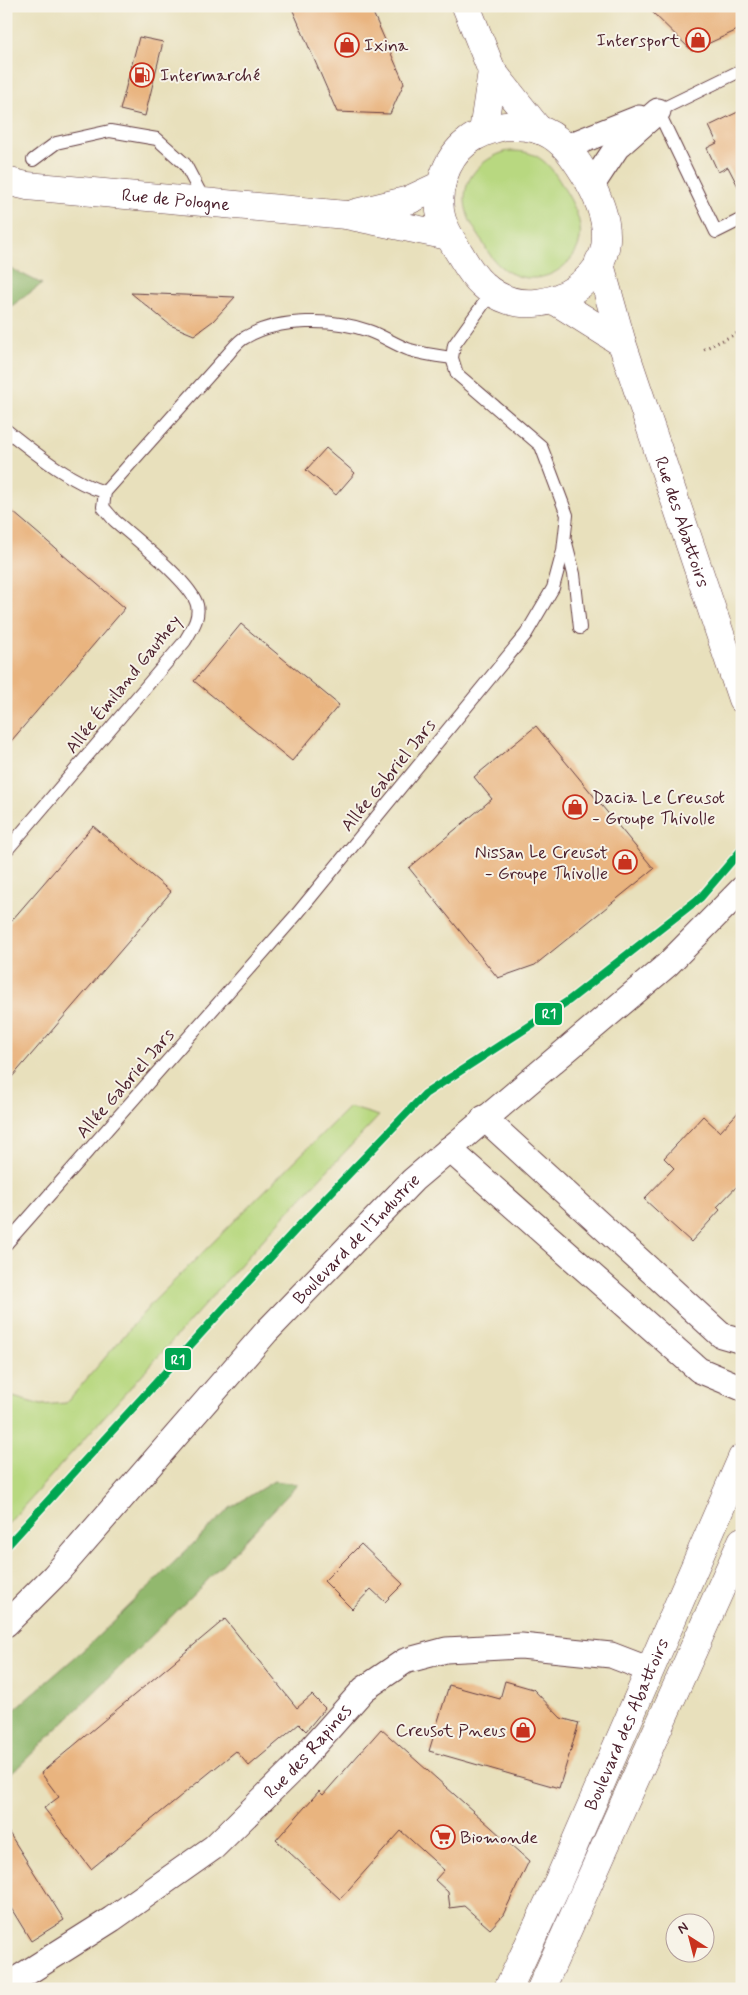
<svg xmlns="http://www.w3.org/2000/svg" width="748" height="1995" viewBox="0 0 748 1995" font-family="Mynerve,sans-serif">
	<style>
		.green { fill: #b8d880; stroke: #817c56 }
		.forest { fill: #92b86e; stroke: #6e6c4c }
		.building { fill: #e9b47f }
		.lines { fill: none; stroke-linecap: round; stroke-linejoin: round }
		.service-casing { stroke: #623c41; stroke-width: 14 }
		.minor-casing { stroke: #623c41; stroke-width: 27 }
		.tertiary-casing { stroke: #623c41; stroke-width: 29 }
		.secondary-casing { stroke: #623c41; stroke-width: 29 }
		.path { stroke: #623c41; stroke-width: 3; stroke-dasharray: 1 4; stroke-linecap: butt }
		.service { stroke: #fff; stroke-width: 12 }
		.minor { stroke: #fff; stroke-width: 25 }
		.tertiary { stroke: #fff; stroke-width: 28 }
		.secondary { stroke: #fff; stroke-width: 28 }
		.rail-1-casing { stroke: #f7f3e8; stroke-width: 11 }
		.rail-1 { stroke: #00a651; stroke-width: 8 }
		.labels { text-anchor: middle; stroke-width: 4; stroke-linejoin: round; paint-order: stroke }
		.poi-label { font-size: 18px; fill: #4a1f2b; stroke: #f7f3e8; text-anchor: start }
		.street-label { font-size: 18px; fill: #4a1f2b; stroke: #f7f3e8 }
		.line-badge { stroke: #f7f3e8; stroke-width: 2 }
		.badge-label { font-size: 14px; text-anchor: middle; font-weight: bold; fill: #fff }
	</style>
	<rect width="100%" height="100%" fill="#f7f3e8"/>
	<filter id="ink" filterUnits="userSpaceOnUse"><feTurbulence type="fractalNoise" baseFrequency=".02" numOctaves="2"/><feDisplacementMap in="SourceGraphic" scale="10" xChannelSelector="R" yChannelSelector="G"/><feConvolveMatrix kernelMatrix="1 2 1 2 8 2 1 2 1" color-interpolation-filters="sRGB"/></filter>
	<filter id="wash" filterUnits="userSpaceOnUse"><feTurbulence type="fractalNoise" baseFrequency=".0096" numOctaves="4" result="noise"/><feDisplacementMap in="SourceGraphic" scale="20" xChannelSelector="R" yChannelSelector="G"/><feGaussianBlur stdDeviation="1.12" result="paint"/><feColorMatrix in="noise" values="0 0 0 0 0 0 0 0 0 0 0 0 0 0 0 0 0 1.4 0 .05"/><feComposite in="paint" operator="in"/></filter>
	<g filter="url(#wash)">
		<rect width="100%" height="100%" fill="#e8e0bc"/>
		<!-- green -->
		<g class="green">
			<path d="M508,151C517,151 525,151 534,155C547,161 555,173 562,185C577,209 591,237 569,261C551,281 522,284 501,267C492,260 486,249 481,239C476,231 469,222 467,212C458,182 480,158 508,151Z"/>
			<path d="M349,1107L379,1116L286,1214L6,1526V1395L41,1405L66,1403L153,1302Z"/>
		</g>
		<!-- forest -->
		<g class="forest">
			<path d="M6,266L42,284L6,310Z"/>
			<path d="M274,1481L298,1484L199,1589L6,1779V1717L88,1646L230,1508Z"/>
		</g>
		<g id="blocks">
			<!-- building -->
			<g class="building">
				<path d="M291,6H370L404,83L390,114L337,112Z"/>
				<path d="M646,6H742V28L692,51Z"/>
				<path d="M139,37L163,42L145,116L120,110Z"/>
				<path d="M742,110V194L728,167L718,172L707,148L717,143L709,126Z"/>
				<path d="M131,293L235,297L213,321L194,335L170,325Z"/>
				<path d="M326,448L355,473L336,495L306,470Z"/>
				<path d="M6,506L125,608L6,747Z"/>
				<path d="M241,624L339,705L292,761L194,681Z"/>
				<path d="M536,726L654,869L535,965L498,978L409,868L492,799L474,777Z"/>
				<path d="M93,826L171,892L6,1084V927Z"/>
				<path d="M742,1108V1181L717,1207L720,1210L691,1242L644,1199L674,1168L664,1158L703,1116L720,1132Z"/>
				<path d="M361,1544L403,1584L385,1602L371,1589L352,1609L324,1581Z"/>
				<path d="M225,1619L297,1708L312,1695L325,1708L306,1731L299,1724L249,1766L236,1751L91,1869L44,1808L59,1797L41,1773Z"/>
				<path d="M505,1681L533,1689L561,1718L579,1723L559,1788L429,1751L449,1685L500,1699Z"/>
				<path d="M381,1729L529,1861L503,1915L490,1929L464,1906L450,1908L448,1892L435,1880L444,1870L401,1831L340,1899L276,1840L319,1791L323,1795Z"/>
				<path d="M6,1828L64,1920L31,1941L6,1900Z"/>
			</g>
		</g>
	</g>
	<g filter="url(#ink)">
		<use href="#blocks" fill-opacity="0" stroke="#623c41" stroke-width="1"/>
		<g class="lines">
			<!-- service casing -->
			<g class="service-casing">
				<g id="service">
					<path d="M742,70L658,111L716,232L742,219"/>
					<path d="M33,160L56,143L110,131L157,139L185,164L205,202"/>
					<path d="M6,430C34,452 71,483 105,492"/>
					<path d="M566,543L574,574L580,628"/>
					<path d="M6,851L185,641C191,630 200,619 197,605C192,583 133,537 114,520L103,507L105,492L229,353C234,347 239,340 246,337C278,318 334,318 369,331C383,336 396,345 410,350C423,354 438,356 452,358"/>
					<path d="M6,1244L297,914L526,634L553,588L563,551L567,515L541,446L457,374L452,358L454,345L492,292"/>
				</g>
			</g>
			<!-- minor casing -->
			<g class="minor-casing">
				<g id="minor">
					<path d="M566,147L639,118"/>
					<path d="M592,185L617,147L658,111"/>
					<path d="M484,1118L721,1335L742,1341"/>
					<path d="M449,1149L699,1370L742,1388"/>
					<path id="s1" d="M6,1624L54,1576L267,1331L413,1180L667,965L742,889"/>
					<path id="s2" d="M6,1986L112,1919L214,1847L293,1769L364,1689L405,1661L446,1650L521,1646L611,1655L650,1670"/>
				</g>
			</g>
			<!-- tertiary casing -->
			<g class="tertiary-casing">
				<g id="tertiary">
					<path d="M466,6L492,71L539,130"/>
					<path d="M483,132L492,71"/>
					<path id="s3" d="M599,261L622,343L742,699"/>
					<path d="M554,300L622,343"/>
					<path id="s4" d="M508,1989L558,1882L742,1458"/>
					<path d="M541,1989L742,1541"/>
				</g>
			</g>
			<!-- secondary casing -->
			<g class="secondary-casing">
				<g id="secondary">
					<path d="M505,126C519,126 532,126 545,132C563,140 574,157 584,173C602,202 619,243 592,274C564,305 515,316 482,284C472,275 466,264 460,254C453,243 446,232 442,220C434,193 445,159 467,142C478,133 491,129 505,126Z"/>
					<path id="s5" d="M6,181L27,186L346,215L449,236"/>
					<path d="M355,213L409,200L441,185"/>
				</g>
			</g>
			<!-- path -->
			<path class="path" d="M704,349L742,331"/>
			<!-- service -->
			<use href="#service" class="service"/>
			<!-- minor -->
			<use href="#minor" class="minor"/>
			<!-- tertiary -->
			<use href="#tertiary" class="tertiary"/>
			<!-- secondary -->
			<use href="#secondary" class="secondary"/>
			<!-- rail-1 casing -->
			<g class="rail-1-casing">
				<path id="rail-1" d="M6,1547L299,1226L425,1094L568,1001L701,897L742,849"/>
			</g>
			<!-- rail-1 -->
			<use href="#rail-1" class="rail-1"/>
		</g>
	</g>
	<!-- icons -->
	<defs>
		<g id="shop-ring" transform="scale(1.25)"><circle r="9.5" fill="#f7f3e8" stroke="#c8321e" stroke-width="1.5"/><path d="M-5-2.5h2.3a2.7 3.5 0 0 1 5.4 0H5L5.5 6h-11ZM-1.5-2.5h3a1.5 2.3 0 0 0-3 0Z" fill="#c8321e"/></g>
		<g id="fuel-ring" transform="scale(1.25)"><circle r="9.5" fill="#f7f3e8" stroke="#c8321e" stroke-width="1.5"/><path d="M-5.5-6h7V0h2V4h1.3V-2.5L3-4.5l.8-.8L6-3V5H2.5V1h-1V6h-7ZM-4.2-4.7v3.2H.2V-4.7Z" fill="#c8321e"/></g>
		<g id="supermarket-ring" transform="scale(1.25)"><circle r="9.5" fill="#f7f3e8" stroke="#c8321e" stroke-width="1.5"/><path d="M-6-5.5h2.5l.6 2H6L4.5 2H-2.5L-4.4-4H-6ZM-1.5 3.2a1.3 1.3 0 1 0 .1 0ZM3 3.2a1.3 1.3 0 1 0 .1 0Z" fill="#c8321e"/></g>
	</defs>
	<g fill-rule="evenodd">
		<use href="#shop-ring" x="698" y="40"/>
		<use href="#shop-ring" x="347" y="45"/>
		<use href="#fuel-ring" x="142" y="75"/>
		<use href="#shop-ring" x="575" y="807"/>
		<use href="#shop-ring" x="625" y="862"/>
		<use href="#shop-ring" x="523" y="1730"/>
		<use href="#supermarket-ring" x="443" y="1837"/>
	</g>
	<g class="labels">
		<!-- poi labels -->
		<g class="poi-label">
			<text x="680" y="46" text-anchor="end">Intersport</text>
			<text x="364" y="51">Ixina</text>
			<text x="160" y="81">Intermarché</text>
			<text x="592" y="803">Dacia Le Creusot<tspan x="592" dy="21">- Groupe Thivolle</tspan></text>
			<text x="608" y="858" text-anchor="end">Nissan Le Creusot<tspan x="608" dy="21">- Groupe Thivolle</tspan></text>
			<text x="506" y="1736" text-anchor="end">Creusot Pneus</text>
			<text x="460" y="1843">Biomonde</text>
		</g>
		<!-- street labels -->
		<g class="street-label">
			<text dy="6" stroke="none"><textPath href="#s5" startOffset="171">Rue de Pologne</textPath></text>
			<text dy="6" stroke="none"><textPath href="#s3" startOffset="274">Rue des Abattoirs</textPath></text>
			<text transform="translate(123 684) rotate(-51)" y="6">Allée Émiland Gauthey</text>
			<text transform="translate(388 775) rotate(-51)" y="6">Allée Gabriel Jars</text>
			<text transform="translate(125 1083) rotate(-49)" y="6">Allée Gabriel Jars</text>
			<text dy="6" stroke="none"><textPath href="#s1" startOffset="521">Boulevard de l'Industrie</textPath></text>
			<text dy="6" stroke="none"><textPath href="#s4" startOffset="290">Boulevard des Abattoirs</textPath></text>
			<text dy="6" stroke="none"><textPath href="#s2" startOffset="384">Rue des Rapines</textPath></text>
		</g>
	</g>
	<g class="line-badge">
		<rect x="534" y="1002" width="29" height="24" rx="5" fill="#00a651"/>
		<rect x="164" y="1347" width="28" height="24" rx="5" fill="#00a651"/>
	</g>
	<g class="badge-label">
		<text x="549" y="1018">R1</text>
		<text x="178" y="1364">R1</text>
	</g>
	<!-- margin -->
	<rect width="748" height="1995" fill="none" stroke="#f7f3e8" stroke-width="25"/>
	<!-- north arrow -->
	<g transform="translate(690 1938) rotate(324)"><circle r="24" fill="#f7f3e8" stroke="#b29e9c"/>
	<path d="M0-4L9 19L0 12L-9 19Z" fill="#c8321e"/>
	<text y="-8" font-size="14" font-weight="bold" text-anchor="middle" fill="#4a1f2b">N</text>
	</g>
</svg>
